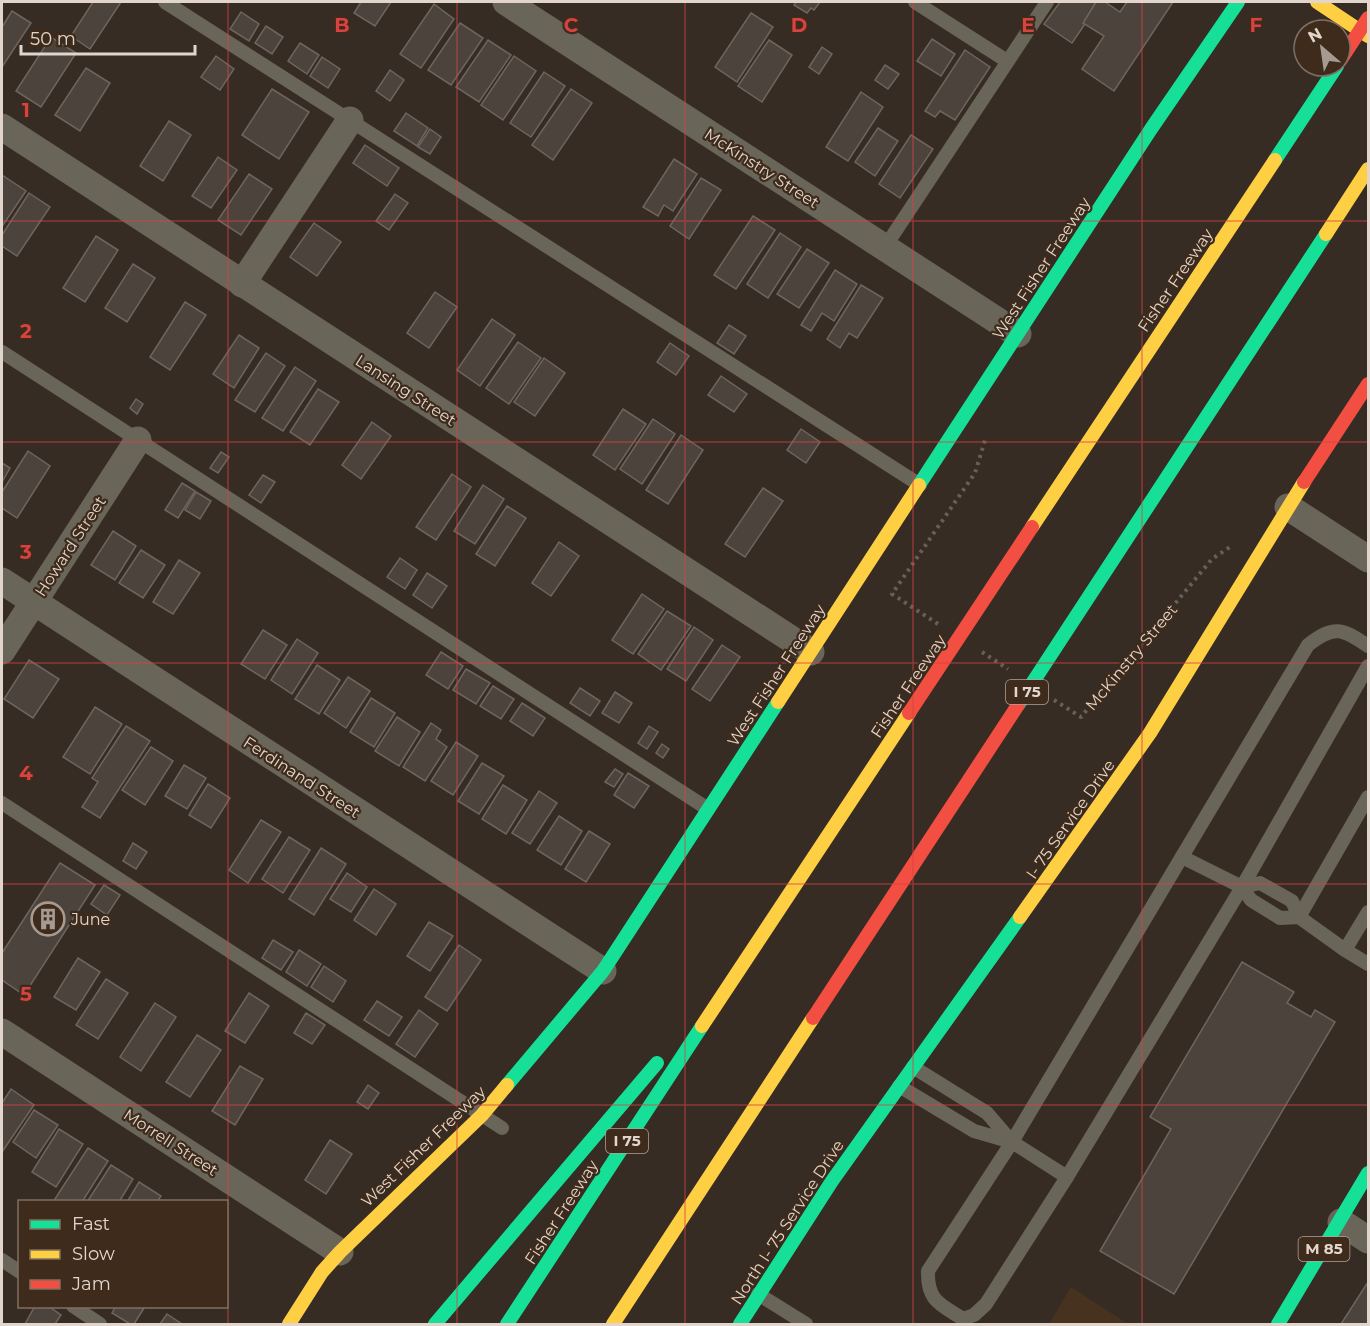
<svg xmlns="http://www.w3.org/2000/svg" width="1370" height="1326" viewBox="0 0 1370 1326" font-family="Montserrat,sans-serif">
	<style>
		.built { fill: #47311f }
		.building { fill: #4b433c; stroke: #6e655e; stroke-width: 1.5 }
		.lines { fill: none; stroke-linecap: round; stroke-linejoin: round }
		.path { stroke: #666057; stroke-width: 4; stroke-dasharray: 3 4.5; stroke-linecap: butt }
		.lane { stroke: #6a6559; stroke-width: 14 }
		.street { stroke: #6a6559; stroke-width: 27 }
		.fast { stroke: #16e098; stroke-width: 14 }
		.slow { stroke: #ffcf43; stroke-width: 14 }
		.jam { stroke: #f24e42; stroke-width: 14 }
		.grid { fill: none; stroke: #d84241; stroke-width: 1.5; stroke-opacity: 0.55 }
		.labels { text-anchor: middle; stroke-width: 4.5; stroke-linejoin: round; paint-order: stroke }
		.shield { fill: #3e2b1c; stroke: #b1a397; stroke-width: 1.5 }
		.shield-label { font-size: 15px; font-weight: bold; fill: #e2d6cc }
		.street-label { font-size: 16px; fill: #e2d6cc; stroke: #3e2b1c }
		.poi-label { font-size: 16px; fill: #e2d6cc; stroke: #3e2b1c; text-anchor: start }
		.grid-label { font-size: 20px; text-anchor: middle; font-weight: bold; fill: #d84241; stroke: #3e2b1c; stroke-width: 4.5; stroke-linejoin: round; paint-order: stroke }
	</style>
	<rect width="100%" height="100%" fill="#362c24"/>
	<!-- built -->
	<path class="built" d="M1071,1287L1128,1324H1049Z"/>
	<!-- building -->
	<g class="building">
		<path d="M93,2H121L90,49L71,36Z"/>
		<path d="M361,2H391L375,26L354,13Z"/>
		<path d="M796,2H820L814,10L811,8L807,13L794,5Z"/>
		<path d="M1060,2H1100L1072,43L1044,24Z"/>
		<path d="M1096,2H1105L1120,12L1127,2H1173L1114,91L1082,69L1104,36L1083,23Z"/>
		<path d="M434,4L454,19L421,68L400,54Z"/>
		<path d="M12,11L31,23L2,67V27Z"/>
		<path d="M241,12L259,24L249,41L230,29Z"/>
		<path d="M751,13L773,27L737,82L715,67Z"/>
		<path d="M460,23L483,38L451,85L428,70Z"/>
		<path d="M266,26L283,37L272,54L255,43Z"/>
		<path d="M51,37L76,53L41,107L16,91Z"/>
		<path d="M932,39L955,54L941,76L917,61Z"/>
		<path d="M488,40L511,55L479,102L456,87Z"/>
		<path d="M769,40L792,55L762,102L738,86Z"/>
		<path d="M300,43L319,55L307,74L288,61Z"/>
		<path d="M822,47L832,54L819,74L809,67Z"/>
		<path d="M965,50L990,67L955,120L940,111L935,117L925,111Z"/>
		<path d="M216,56L234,69L220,90L201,77Z"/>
		<path d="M514,56L536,71L503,120L481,105Z"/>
		<path d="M322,57L340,69L328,88L310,76Z"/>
		<path d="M885,65L899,74L888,89L875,80Z"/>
		<path d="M86,68L110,83L80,131L55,115Z"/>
		<path d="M390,70L404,80L390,101L376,91Z"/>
		<path d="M544,72L565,86L531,137L510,123Z"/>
		<path d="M272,89L309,112L279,159L242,135Z"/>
		<path d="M571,89L592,103L553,160L532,145Z"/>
		<path d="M861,92L883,107L848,161L826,147Z"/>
		<path d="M406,113L428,128L417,146L394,131Z"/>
		<path d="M169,121L191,135L163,181L140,166Z"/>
		<path d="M878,128L898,141L875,176L855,162Z"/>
		<path d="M430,129L441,137L430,154L418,147Z"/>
		<path d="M911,135L933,149L900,198L879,184Z"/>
		<path d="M365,145L399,168L387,186L353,163Z"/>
		<path d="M218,157L237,170L211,208L192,196Z"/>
		<path d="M674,159L697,174L673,211L664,205L658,216L643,207Z"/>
		<path d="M249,174L272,189L241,235L218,220Z"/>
		<path d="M2,175L26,191L3,225L2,223Z"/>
		<path d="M701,178L721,190L689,239L670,226Z"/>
		<path d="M29,193L50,207L17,256L2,246V235Z"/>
		<path d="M395,194L408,203L389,230L376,221Z"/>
		<path d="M753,216L775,230L736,289L714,275Z"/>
		<path d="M314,223L341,242L317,276L290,257Z"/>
		<path d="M780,233L801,247L768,298L747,284Z"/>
		<path d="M96,236L118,250L85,302L63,288Z"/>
		<path d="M807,249L829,263L799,308L777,294Z"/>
		<path d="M133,264L155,278L127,322L105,308Z"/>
		<path d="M835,270L857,284L834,321L822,313L811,331L801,325Z"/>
		<path d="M861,285L883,298L857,338L849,333L840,348L827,339Z"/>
		<path d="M435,292L457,307L429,348L407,333Z"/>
		<path d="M185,302L206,315L170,370L150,357Z"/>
		<path d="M492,319L515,335L480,386L457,370Z"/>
		<path d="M729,325L746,336L734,354L717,343Z"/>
		<path d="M239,335L259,348L234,388L213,374Z"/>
		<path d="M518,342L541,358L509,404L486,388Z"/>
		<path d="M670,343L689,356L676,375L657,362Z"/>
		<path d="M266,353L285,366L255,412L235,400Z"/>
		<path d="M544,358L565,373L535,416L514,402Z"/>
		<path d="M295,367L316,381L283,431L262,418Z"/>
		<path d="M721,376L747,394L734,412L708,395Z"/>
		<path d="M318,389L339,402L310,445L290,432Z"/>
		<path d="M136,399L143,404L137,414L130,408Z"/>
		<path d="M623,409L646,424L615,470L593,455Z"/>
		<path d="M653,419L675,434L642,484L620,469Z"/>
		<path d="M372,422L391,436L361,479L342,465Z"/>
		<path d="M801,429L820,442L806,463L787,450Z"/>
		<path d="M681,435L703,450L668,504L646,490Z"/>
		<path d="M28,451L50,466L17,518L2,508V492Z"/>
		<path d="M221,452L229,457L218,473L210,468Z"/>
		<path d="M2,463L10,468L2,482Z"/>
		<path d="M452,474L471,487L436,540L416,527Z"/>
		<path d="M263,475L275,482L261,503L249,495Z"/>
		<path d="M182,483L195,491L178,518L165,510Z"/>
		<path d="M483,485L504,499L475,544L454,531Z"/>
		<path d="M763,488L783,501L745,557L725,544Z"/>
		<path d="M196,492L211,501L200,519L185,510Z"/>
		<path d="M507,506L526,518L495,566L476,554Z"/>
		<path d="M113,531L136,546L115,580L91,565Z"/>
		<path d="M559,542L579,556L551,596L532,583Z"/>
		<path d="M141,550L165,565L143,598L119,583Z"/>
		<path d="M400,558L417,570L405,589L387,577Z"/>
		<path d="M179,560L200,573L173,614L153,602Z"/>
		<path d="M427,573L447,586L432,608L413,595Z"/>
		<path d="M642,594L664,609L633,654L612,640Z"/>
		<path d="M667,611L691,626L661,670L638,654Z"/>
		<path d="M694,627L713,640L686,681L667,669Z"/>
		<path d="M263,630L287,645L265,679L241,664Z"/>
		<path d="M297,639L318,653L292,694L271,680Z"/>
		<path d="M722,645L740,657L710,701L692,689Z"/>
		<path d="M441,652L463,666L448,689L426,675Z"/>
		<path d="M29,660L59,679L33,718L4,699Z"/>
		<path d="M317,665L340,680L319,714L295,699Z"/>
		<path d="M466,669L490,683L476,704L453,690Z"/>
		<path d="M348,677L370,691L346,728L324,713Z"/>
		<path d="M493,686L514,699L501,719L480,706Z"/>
		<path d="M580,688L600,701L590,716L570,703Z"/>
		<path d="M615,692L632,703L619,723L602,713Z"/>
		<path d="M371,698L395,713L374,747L350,732Z"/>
		<path d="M522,703L545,718L533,736L510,721Z"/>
		<path d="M95,707L122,724L90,774L63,757Z"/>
		<path d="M397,717L420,732L399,766L375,751Z"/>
		<path d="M431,723L441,730L436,739L447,747L425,781L403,767Z"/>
		<path d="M126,726L150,741L100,818L82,807L98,782L92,778Z"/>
		<path d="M649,726L658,732L647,749L638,743Z"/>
		<path d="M456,742L478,756L453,795L431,781Z"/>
		<path d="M662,744L669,749L663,758L656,753Z"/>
		<path d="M151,747L173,761L145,805L122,790Z"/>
		<path d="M482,763L504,776L479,814L458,801Z"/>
		<path d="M184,765L206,778L187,809L165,796Z"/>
		<path d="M615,769L623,774L614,787L605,782Z"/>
		<path d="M628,773L649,786L634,808L614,795Z"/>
		<path d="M208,784L230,798L211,828L189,815Z"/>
		<path d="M503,785L527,800L506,834L482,819Z"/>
		<path d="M539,791L557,803L530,844L512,833Z"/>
		<path d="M559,816L582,831L561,865L537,850Z"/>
		<path d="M261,820L281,832L248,883L229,870Z"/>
		<path d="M589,831L610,844L586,882L565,869Z"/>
		<path d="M289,837L310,850L283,893L262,879Z"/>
		<path d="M133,843L147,852L136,869L123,861Z"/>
		<path d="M321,848L346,864L314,915L289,899Z"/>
		<path d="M60,863L95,885L24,995L2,980V953Z"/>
		<path d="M347,873L367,887L351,912L330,899Z"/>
		<path d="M104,885L120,895L107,915L91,904Z"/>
		<path d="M374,889L396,904L376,935L354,920Z"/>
		<path d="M429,922L453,936L430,971L407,956Z"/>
		<path d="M273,940L293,952L281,970L262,958Z"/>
		<path d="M459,945L481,960L447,1011L425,997Z"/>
		<path d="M299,950L321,964L307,986L286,972Z"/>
		<path d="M78,958L100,972L76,1010L54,997Z"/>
		<path d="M1242,962L1294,992L1287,1003L1311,1017L1315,1010L1335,1022L1174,1294L1100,1251L1171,1129L1150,1117Z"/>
		<path d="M324,966L346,981L333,1002L311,987Z"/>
		<path d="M106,979L128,993L98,1039L76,1025Z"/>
		<path d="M249,993L269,1006L245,1043L225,1031Z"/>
		<path d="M377,1001L402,1017L389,1036L364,1020Z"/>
		<path d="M155,1003L176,1017L141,1071L120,1057Z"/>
		<path d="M419,1010L438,1024L415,1057L396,1044Z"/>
		<path d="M306,1013L325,1025L312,1044L294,1033Z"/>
		<path d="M197,1035L221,1050L190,1097L166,1082Z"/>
		<path d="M240,1066L263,1079L235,1125L212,1111Z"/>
		<path d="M368,1085L379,1093L368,1109L357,1102Z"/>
		<path d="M11,1089L34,1105L2,1152V1103Z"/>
		<path d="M34,1110L58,1125L36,1158L13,1142Z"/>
		<path d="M59,1129L83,1144L56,1187L32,1172Z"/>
		<path d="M330,1140L352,1154L326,1194L305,1180Z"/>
		<path d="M88,1148L108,1161L82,1202H53Z"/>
		<path d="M111,1165L133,1179L119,1202H87Z"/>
		<path d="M139,1182L161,1196L157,1202H127Z"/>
		<path d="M1368,1282V1324H1341Z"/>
		<path d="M35,1306H48L61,1315L55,1324H25Z"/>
		<path d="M116,1306H142L144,1308L134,1324H130L112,1313Z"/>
		<path d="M167,1314L182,1324H160Z"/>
	</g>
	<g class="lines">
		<!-- path -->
		<g class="path">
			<path d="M938,624L892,594L975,473L986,437"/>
			<path d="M982,652L1008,669"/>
			<path d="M1054,700L1081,717L1212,559L1230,547"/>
		</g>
		<!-- lane -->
		<g class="lane">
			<path d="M165,2L920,485"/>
			<path d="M915,2L1007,61"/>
			<path d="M885,247L1047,2"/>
			<path d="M2,352L708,809"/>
			<path d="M1368,646C1342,628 1334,625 1308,645L1012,1142L1067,1177L1242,887L1368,666"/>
			<path d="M2,803L502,1128"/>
			<path d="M1182,857L1242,887"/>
			<path d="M1299,917L1280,918L1251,900L1242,887L1260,883L1292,901L1299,917L1345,950L1368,964"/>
			<path d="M1299,917L1368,797"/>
			<path d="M1345,950L1368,912"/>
			<path d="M899,1086L974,1131L1012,1142L987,1113L913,1067"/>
			<path d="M1012,1142L928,1271C927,1301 940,1304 963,1319L974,1315L986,1304L1067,1177"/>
			<path d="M2,1260L20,1272"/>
			<path d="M758,1294L806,1324"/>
			<path d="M73,1306L100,1324"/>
		</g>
		<!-- street -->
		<g class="street">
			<path d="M506,2L1018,334"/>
			<path d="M2,127L811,652"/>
			<path d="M242,284L350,120"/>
			<path d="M1288,507L1368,559"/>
			<path d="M2,581L603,971"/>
			<path d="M2,651L138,440"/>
			<path d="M2,1032L340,1252"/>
			<path d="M1341,1222L1368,1240"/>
		</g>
		<!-- fast -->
		<g class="fast">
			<path d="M1275,160L1337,66"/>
			<path d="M919,485L1151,129L1238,2"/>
			<path d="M1018,705L1326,234"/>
			<path d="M507,1085L603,971L778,702"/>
			<path d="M435,1324L657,1063"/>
			<path d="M507,1324L702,1026"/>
			<path d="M740,1324L832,1181L1020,917"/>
			<path d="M1278,1324L1368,1173"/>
		</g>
		<!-- slow -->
		<g class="slow">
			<path d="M1317,2L1368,36"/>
			<path d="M1326,234L1368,169"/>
			<path d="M1032,527L1275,160"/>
			<path d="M778,702L919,485"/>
			<path d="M1020,917L1150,733L1304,482"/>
			<path d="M702,1026L909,713"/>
			<path d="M289,1324L322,1272L340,1252L482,1115L507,1085"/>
			<path d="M613,1324L813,1018"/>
		</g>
		<!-- jam -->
		<g class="jam">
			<path d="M1340,61L1368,18"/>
			<path d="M1304,482L1368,384"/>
			<path d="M909,713L1032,527"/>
			<path d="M813,1018L1018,705"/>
		</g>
	</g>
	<!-- grid -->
	<path class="grid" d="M228,2V1324M457,2V1324M685,2V1324M913,2V1324M1142,2V1324M2,221H1368M2,442H1368M2,663H1368M2,884H1368M2,1105H1368"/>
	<!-- icons -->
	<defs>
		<g id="building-ring" transform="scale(1.725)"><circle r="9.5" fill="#3e2b1c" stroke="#a69a91" stroke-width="1.5"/><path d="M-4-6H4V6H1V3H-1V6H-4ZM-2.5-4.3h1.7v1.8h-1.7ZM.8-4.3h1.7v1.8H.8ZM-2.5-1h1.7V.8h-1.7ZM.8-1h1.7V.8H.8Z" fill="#a69a91"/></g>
	</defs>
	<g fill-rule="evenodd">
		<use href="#building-ring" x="48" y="919"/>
	</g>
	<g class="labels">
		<!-- shield labels -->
		<g class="shield">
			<rect x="1006" y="680" width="42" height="24" rx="4.5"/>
			<rect x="606" y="1129" width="42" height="24" rx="4.5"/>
			<rect x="1298.5" y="1237" width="51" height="24" rx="4.5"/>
		</g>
		<g class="shield-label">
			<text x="1027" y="697">I 75</text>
			<text x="627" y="1146">I 75</text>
			<text x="1324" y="1254">M 85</text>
		</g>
		<!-- street labels -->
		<g class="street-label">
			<text transform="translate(762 168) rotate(33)" y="6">McKinstry Street</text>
			<text transform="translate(1041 268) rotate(-57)" y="6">West Fisher Freeway</text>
			<text transform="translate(1175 280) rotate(-56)" y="6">Fisher Freeway</text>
			<text transform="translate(406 390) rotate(33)" y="6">Lansing Street</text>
			<text transform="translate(70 546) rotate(-57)" y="6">Howard Street</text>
			<text transform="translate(1131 657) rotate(-50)" y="6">McKinstry Street</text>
			<text transform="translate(776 675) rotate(-57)" y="6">West Fisher Freeway</text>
			<text transform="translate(908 686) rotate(-56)" y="6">Fisher Freeway</text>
			<text transform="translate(302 777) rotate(33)" y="6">Ferdinand Street</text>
			<text transform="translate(1070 819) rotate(-55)" y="6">I- 75 Service Drive</text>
			<text transform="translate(171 1142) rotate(33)" y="6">Morrell Street</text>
			<text transform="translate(423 1146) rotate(-44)" y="6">West Fisher Freeway</text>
			<text transform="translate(561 1212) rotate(-57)" y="6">Fisher Freeway</text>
			<text transform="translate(787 1222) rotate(-57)" y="6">North I- 75 Service Drive</text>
		</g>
		<!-- poi labels -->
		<g class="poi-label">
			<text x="71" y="925">June</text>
		</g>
	</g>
	<g class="grid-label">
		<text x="342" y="32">B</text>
		<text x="571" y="32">C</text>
		<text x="799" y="32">D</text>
		<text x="1028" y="32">E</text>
		<text x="1256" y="32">F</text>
		<text x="26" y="117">1</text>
		<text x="26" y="338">2</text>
		<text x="26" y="559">3</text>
		<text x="26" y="780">4</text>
		<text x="26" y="1001">5</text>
	</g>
	<!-- border -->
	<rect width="1370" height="1326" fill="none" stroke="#e2d6cc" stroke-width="6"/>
	<!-- legend -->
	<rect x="18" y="1200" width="210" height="108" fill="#3e2b1c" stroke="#806f62" stroke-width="1.5"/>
	<rect x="30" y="1220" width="30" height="9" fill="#16e098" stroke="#806f62" stroke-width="1.5"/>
	<text x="72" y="1230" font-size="18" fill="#e2d6cc">Fast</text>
	<rect x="30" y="1250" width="30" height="9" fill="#ffcf43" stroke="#806f62" stroke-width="1.5"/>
	<text x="72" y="1260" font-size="18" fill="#e2d6cc">Slow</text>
	<rect x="30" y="1280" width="30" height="9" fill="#f24e42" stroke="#806f62" stroke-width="1.5"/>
	<text x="72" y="1290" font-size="18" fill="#e2d6cc">Jam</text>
	<!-- north arrow -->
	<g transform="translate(1322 48) rotate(331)"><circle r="28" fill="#3e2b1c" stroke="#806f62" stroke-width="1.5"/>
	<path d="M0-4.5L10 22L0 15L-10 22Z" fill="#a69a91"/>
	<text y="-9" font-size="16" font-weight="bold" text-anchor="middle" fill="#e2d6cc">N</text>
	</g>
	<!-- scale -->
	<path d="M21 45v9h174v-9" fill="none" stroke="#e2d6cc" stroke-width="3"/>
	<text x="30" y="45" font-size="18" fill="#e2d6cc" stroke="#3e2b1c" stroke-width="4.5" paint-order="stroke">50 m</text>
</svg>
